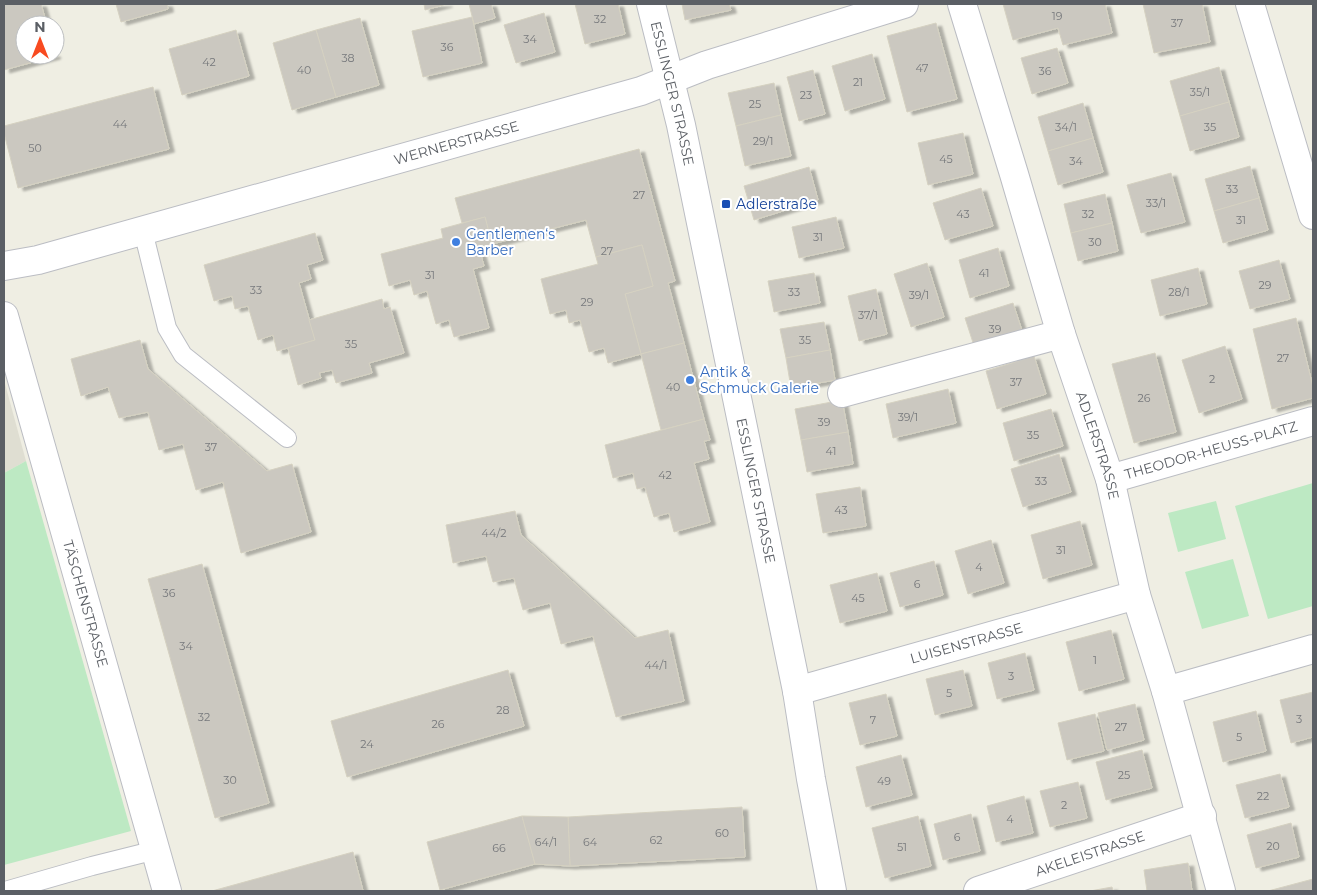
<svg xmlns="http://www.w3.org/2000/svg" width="1317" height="895" viewBox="0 0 1317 895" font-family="Montserrat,sans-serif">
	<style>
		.education { fill: #dfded2 }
		.green { fill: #bde9c3 }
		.building { fill: #cbc8c0; stroke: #d5d1c1; filter: url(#shadow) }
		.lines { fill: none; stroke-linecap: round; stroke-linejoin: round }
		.lane-casing { stroke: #bbbdc3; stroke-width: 20 }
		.street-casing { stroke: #bbbdc3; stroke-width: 30 }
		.lane { stroke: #fff; stroke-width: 18 }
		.street { stroke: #fff; stroke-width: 28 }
		.transit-dot { fill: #1a4fb4; stroke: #fff; stroke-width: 2 }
		.shop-dot { fill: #3f7fe0; stroke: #fff; stroke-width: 2 }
		.labels { text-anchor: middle; stroke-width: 4; stroke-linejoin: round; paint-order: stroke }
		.number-label { font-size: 11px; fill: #77797c }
		.street-label { font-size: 14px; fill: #5b5f65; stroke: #fff }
		.transit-label { font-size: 14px; fill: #164399; stroke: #fff; text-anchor: start }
		.shop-label { font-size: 14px; fill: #366cbe; stroke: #fff; text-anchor: start }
	</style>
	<defs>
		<filter id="shadow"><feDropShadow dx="5.5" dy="3" stdDeviation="1" flood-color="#0004"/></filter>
	</defs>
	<rect width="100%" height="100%" fill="#efeee3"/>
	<!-- education -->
	<path class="education" d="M4,380L26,461L4,473Z"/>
	<!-- green -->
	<g class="green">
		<path d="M26,461L131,831L4,865V473Z"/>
		<path d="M1313,483V606L1268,619L1235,506Z"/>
		<path d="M1216,501L1226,539L1178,552L1168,513Z"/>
		<path d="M1233,559L1249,616L1202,629L1185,572Z"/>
	</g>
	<!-- building -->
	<g class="building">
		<path d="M8,4H41L47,25H25V55L55,54V56L4,70V5Z"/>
		<path d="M116,4H167L168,9L121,22Z"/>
		<path d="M424,4H447L425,10Z"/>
		<path d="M469,4H491L495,18L474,24Z"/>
		<path d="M575,4H618L625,34L585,44Z"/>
		<path d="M682,4H729L731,10L685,20Z"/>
		<path d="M1003,4H1105L1112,33L1063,45L1058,28L1013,40Z"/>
		<path d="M1143,4H1202L1210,42L1154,53Z"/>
		<path d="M544,13L555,52L516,63L504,25Z"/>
		<path d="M472,17L482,63L423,77L412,31Z"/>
		<path d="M360,18L379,85L336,97L316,30Z"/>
		<path d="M936,23L957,99L907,112L887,36Z"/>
		<path d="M236,30L249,76L182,95L169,49Z"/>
		<path d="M316,30L336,97L292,110L273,43Z"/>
		<path d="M1057,48L1068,83L1032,94L1021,58Z"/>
		<path d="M872,54L885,99L845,111L832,66Z"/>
		<path d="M1219,67L1229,102L1180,116L1170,81Z"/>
		<path d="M813,70L825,114L799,121L787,77Z"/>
		<path d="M774,83L781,115L736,126L728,93Z"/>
		<path d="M153,87L169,149L18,188L4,133V126Z"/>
		<path d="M1229,102L1239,137L1190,151L1180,116Z"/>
		<path d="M1083,103L1093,138L1048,151L1038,117Z"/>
		<path d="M781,115L791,156L745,166L736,126Z"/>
		<path d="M963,133L973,174L928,185L918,143Z"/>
		<path d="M1093,138L1103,172L1058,185L1048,151Z"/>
		<path d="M639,149L675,281L668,283L684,343L641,354L625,294L653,286L642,245L596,257L586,220L492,244L485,217L462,223L455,198Z"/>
		<path d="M1250,166L1259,198L1214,211L1205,179Z"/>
		<path d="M809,167L818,200L754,220L744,186Z"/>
		<path d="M1171,173L1185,222L1141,233L1127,185Z"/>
		<path d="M981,188L993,226L945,240L933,203Z"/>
		<path d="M1105,194L1112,223L1071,233L1064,204Z"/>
		<path d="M1259,198L1268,230L1223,243L1214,211Z"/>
		<path d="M485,217L492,244L479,248L484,266L473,269L489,328L454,337L449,320L436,324L427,291L414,295L410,280L389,286L381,254L443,238L441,229Z"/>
		<path d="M836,217L844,248L799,258L792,227Z"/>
		<path d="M1112,223L1118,251L1078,261L1071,233Z"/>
		<path d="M315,233L323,260L307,265L311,279L299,283L315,340L277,351L273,335L258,340L248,306L235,309L232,296L214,301L204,265Z"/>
		<path d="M642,245L653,286L625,294L641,354L608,363L604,348L589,352L580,320L569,323L566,310L550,314L541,279L598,264L596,257Z"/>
		<path d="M998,248L1009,286L970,298L959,260Z"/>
		<path d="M1279,260L1290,299L1250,309L1239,271Z"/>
		<path d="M927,263L944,317L911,327L894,274Z"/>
		<path d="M1198,268L1207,304L1160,316L1151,280Z"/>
		<path d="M814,273L820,303L774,312L768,281Z"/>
		<path d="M876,289L887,334L859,341L848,296Z"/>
		<path d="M382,299L384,309L390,307L404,353L369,363L372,373L336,383L332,370L319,373L321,378L298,385L288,348L315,340L309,320Z"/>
		<path d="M1013,303L1025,340L977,355L965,318Z"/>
		<path d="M1296,318L1313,387V398L1272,409L1253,329Z"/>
		<path d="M824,322L830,350L786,358L780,329Z"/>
		<path d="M140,340L148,369L267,471L292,464L311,532L241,553L223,482L196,490L183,444L159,450L148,412L119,418L108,387L81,396L71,359Z"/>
		<path d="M684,343L704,419L661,430L641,354Z"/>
		<path d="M1225,346L1242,399L1199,413L1182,360Z"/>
		<path d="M830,350L835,380L791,388L786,358Z"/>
		<path d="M1155,353L1176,432L1134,443L1112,364Z"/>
		<path d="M1034,356L1046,394L997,409L986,371Z"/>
		<path d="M948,389L956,423L893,438L886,404Z"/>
		<path d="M842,400L848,432L801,440L795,409Z"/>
		<path d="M1051,409L1063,446L1014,461L1003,423Z"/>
		<path d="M704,419L710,440L704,441L709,459L694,463L710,522L674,532L669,513L654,517L645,487L637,489L633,473L613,478L605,445Z"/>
		<path d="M848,432L853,464L807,472L801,440Z"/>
		<path d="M1059,454L1071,492L1023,507L1011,469Z"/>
		<path d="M860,487L866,526L823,533L816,494Z"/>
		<path d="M515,511L521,535L635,638L668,630L684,701L616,717L593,636L561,644L550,603L523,610L514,578L493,582L486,556L453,563L446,525Z"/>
		<path d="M1080,521L1092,565L1043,579L1031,535Z"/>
		<path d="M991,540L1004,583L968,594L955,551Z"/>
		<path d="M934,561L943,595L900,607L890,573Z"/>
		<path d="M202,564L269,803L215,818L148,579Z"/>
		<path d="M877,573L887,611L840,623L830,585Z"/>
		<path d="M1111,630L1124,679L1079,691L1066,642Z"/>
		<path d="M1025,653L1034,690L997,699L988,663Z"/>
		<path d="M508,670L524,726L347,777L331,721Z"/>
		<path d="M963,670L972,706L935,715L926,679Z"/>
		<path d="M1313,692V737L1291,743L1280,700Z"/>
		<path d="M886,694L897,736L860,745L849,703Z"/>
		<path d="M1135,704L1144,740L1107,750L1098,713Z"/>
		<path d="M1256,711L1266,751L1223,762L1213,722Z"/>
		<path d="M1095,714L1104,751L1067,760L1058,723Z"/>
		<path d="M1142,750L1152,788L1106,800L1096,762Z"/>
		<path d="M901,755L912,795L866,807L856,767Z"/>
		<path d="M1280,774L1289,807L1245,818L1236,785Z"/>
		<path d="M1078,782L1087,818L1050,827L1040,791Z"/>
		<path d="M1024,796L1033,833L996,842L987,806Z"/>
		<path d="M742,807L745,857L570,866L568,817Z"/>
		<path d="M971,814L980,851L943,860L934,824Z"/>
		<path d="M522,816L535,864L440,890L427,842Z"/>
		<path d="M522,816L568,817L570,866L535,864Z"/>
		<path d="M918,816L931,866L885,878L872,828Z"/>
		<path d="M1291,823L1299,857L1256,868L1247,835Z"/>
		<path d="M353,852L363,891H212Z"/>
		<path d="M1188,863L1192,891H1147L1144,870Z"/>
		<path d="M1313,879V891H1268Z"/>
		<path d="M1112,887L1113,891H1090Z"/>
	</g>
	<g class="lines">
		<!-- lane casing -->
		<g class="lane-casing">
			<g id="lane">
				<path d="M143,231L167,328L183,355L287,438"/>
				<path d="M5,891L92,866L156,850"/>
			</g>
		</g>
		<!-- street casing -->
		<g class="street-casing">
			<g id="street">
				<path id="s1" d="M651,4L681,125L797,691L811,779L832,891"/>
				<path id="s2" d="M962,4L1014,174L1061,334L1110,479L1136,595L1166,691L1221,891"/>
				<path d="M1250,4L1313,215"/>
				<path id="s3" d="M4,266L38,260L641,91L707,65L904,4"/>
				<path id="s4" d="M4,316L167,891"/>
				<path d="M842,393L1061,334"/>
				<path id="s5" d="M1110,479L1313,421"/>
				<path id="s6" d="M797,691L1136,595"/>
				<path d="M1166,691L1313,649"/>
				<path id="s7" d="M978,891L1202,816"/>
			</g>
		</g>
		<!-- lane -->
		<use href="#lane" class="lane"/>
		<!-- street -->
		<use href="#street" class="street"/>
	</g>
	<!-- markers -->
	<rect class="transit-dot" x="721" y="199" width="10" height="10" rx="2.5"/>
	<g class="shop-dot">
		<circle cx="456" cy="242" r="5"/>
		<circle cx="690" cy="380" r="5"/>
	</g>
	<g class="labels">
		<!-- number labels -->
		<g class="number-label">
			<text x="1057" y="20">19</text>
			<text x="600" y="23">32</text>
			<text x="1177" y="27">37</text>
			<text x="530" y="43">34</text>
			<text x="447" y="51">36</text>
			<text x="348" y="62">38</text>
			<text x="209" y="66">42</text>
			<text x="922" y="72">47</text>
			<text x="304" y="74">40</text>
			<text x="1045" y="75">36</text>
			<text x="858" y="86">21</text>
			<text x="1200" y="96">35/1</text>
			<text x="806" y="99">23</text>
			<text x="755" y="108">25</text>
			<text x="120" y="128">44</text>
			<text x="1066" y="131">34/1</text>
			<text x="1210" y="131">35</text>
			<text x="763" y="145">29/1</text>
			<text x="35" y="152">50</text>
			<text x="946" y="163">45</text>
			<text x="1076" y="165">34</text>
			<text x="1232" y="193">33</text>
			<text x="639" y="199">27</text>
			<text x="1156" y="207">33/1</text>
			<text x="963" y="218">43</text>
			<text x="1088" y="218">32</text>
			<text x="1241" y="224">31</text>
			<text x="818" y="241">31</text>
			<text x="1095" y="246">30</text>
			<text x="607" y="255">27</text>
			<text x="984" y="277">41</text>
			<text x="430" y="279">31</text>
			<text x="1265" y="289">29</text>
			<text x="256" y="294">33</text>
			<text x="794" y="296">33</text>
			<text x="1179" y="296">28/1</text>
			<text x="919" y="299">39/1</text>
			<text x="587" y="306">29</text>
			<text x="868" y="319">37/1</text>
			<text x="995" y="333">39</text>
			<text x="805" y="344">35</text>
			<text x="351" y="348">35</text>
			<text x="1283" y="362">27</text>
			<text x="1212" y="383">2</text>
			<text x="1016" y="386">37</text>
			<text x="673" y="391">40</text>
			<text x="1144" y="402">26</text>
			<text x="908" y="421">39/1</text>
			<text x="824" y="426">39</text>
			<text x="1033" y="439">35</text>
			<text x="211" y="451">37</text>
			<text x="831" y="455">41</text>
			<text x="665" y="479">42</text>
			<text x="1041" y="485">33</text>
			<text x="841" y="514">43</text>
			<text x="494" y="537">44/2</text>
			<text x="1061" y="554">31</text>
			<text x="979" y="571">4</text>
			<text x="917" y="588">6</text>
			<text x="169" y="597">36</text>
			<text x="858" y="602">45</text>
			<text x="186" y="650">34</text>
			<text x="1095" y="664">1</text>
			<text x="656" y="669">44/1</text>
			<text x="1011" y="680">3</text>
			<text x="949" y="697">5</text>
			<text x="503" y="714">28</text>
			<text x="204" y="721">32</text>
			<text x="1299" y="723">3</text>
			<text x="873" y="724">7</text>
			<text x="438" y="728">26</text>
			<text x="1121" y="731">27</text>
			<text x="1239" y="741">5</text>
			<text x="367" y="748">24</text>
			<text x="1124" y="779">25</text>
			<text x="230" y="784">30</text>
			<text x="884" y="785">49</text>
			<text x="1263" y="800">22</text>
			<text x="1064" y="809">2</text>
			<text x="1010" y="823">4</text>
			<text x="722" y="837">60</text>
			<text x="957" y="841">6</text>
			<text x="656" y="844">62</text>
			<text x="546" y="846">64/1</text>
			<text x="590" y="846">64</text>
			<text x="1273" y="850">20</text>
			<text x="902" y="851">51</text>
			<text x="499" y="852">66</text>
		</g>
		<!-- street labels -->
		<g class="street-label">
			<text dy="5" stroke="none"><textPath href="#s1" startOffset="92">ESSLINGER STRASSE</textPath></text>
			<text dy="5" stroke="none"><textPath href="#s3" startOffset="469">WERNERSTRASSE</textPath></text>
			<text dy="5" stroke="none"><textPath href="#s2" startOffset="462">ADLERSTRASSE</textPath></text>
			<text dy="5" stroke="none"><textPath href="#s5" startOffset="105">THEODOR-HEUSS-PLATZ</textPath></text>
			<text dy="5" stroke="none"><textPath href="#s1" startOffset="498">ESSLINGER STRASSE</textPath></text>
			<text dy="5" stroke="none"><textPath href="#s4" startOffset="299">TÄSCHENSTRASSE</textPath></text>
			<text dy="5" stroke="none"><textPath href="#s6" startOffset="176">LUISENSTRASSE</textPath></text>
			<text dy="5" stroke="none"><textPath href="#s7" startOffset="118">AKELEISTRASSE</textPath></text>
		</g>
		<!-- transit labels -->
		<g class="transit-label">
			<text x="736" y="209">Adlerstraße</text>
		</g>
		<!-- shop labels -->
		<g class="shop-label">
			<text x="466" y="239">Gentlemen‘s<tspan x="466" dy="16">Barber</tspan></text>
			<text x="700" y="377">Antik &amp;<tspan x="700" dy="16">Schmuck Galerie</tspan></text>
		</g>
	</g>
	<!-- border -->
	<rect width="1317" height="895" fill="none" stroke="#5b5f65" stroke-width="10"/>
	<!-- north arrow -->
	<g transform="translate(40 40)"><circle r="24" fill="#ffffff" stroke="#bdbfc1"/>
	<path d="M0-4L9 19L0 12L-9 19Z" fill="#f84a20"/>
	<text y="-8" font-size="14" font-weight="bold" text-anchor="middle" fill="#5b5f65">N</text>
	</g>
</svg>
